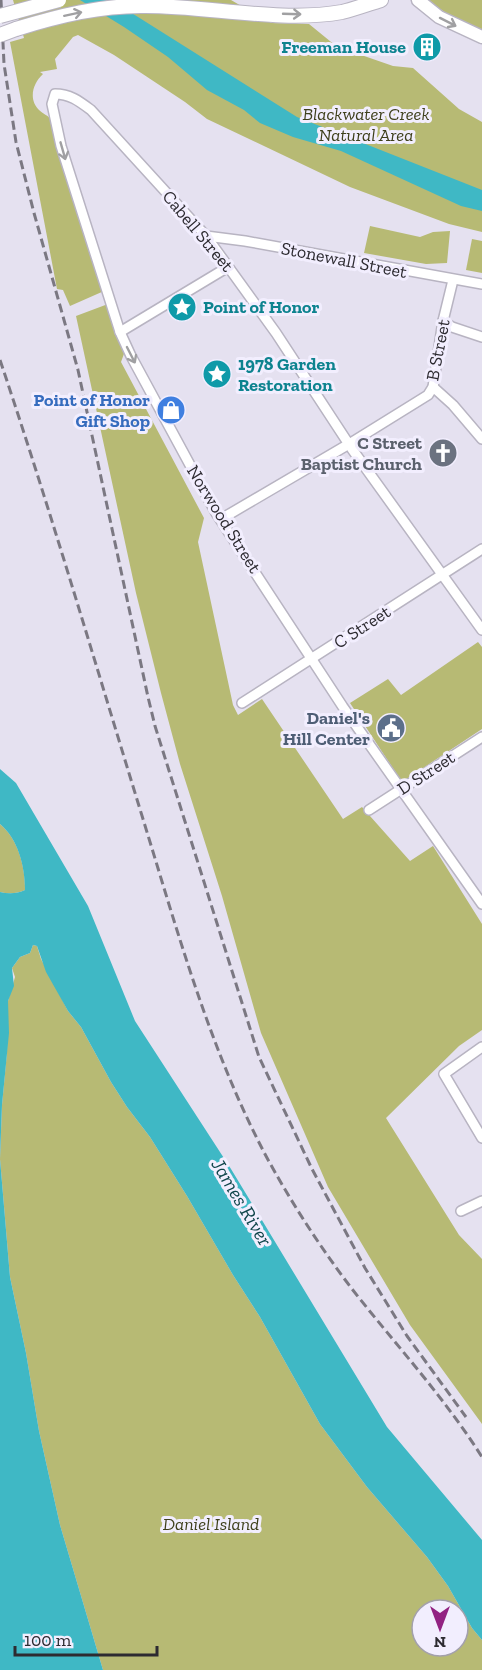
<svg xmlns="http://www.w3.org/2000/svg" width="482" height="1670" viewBox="0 0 482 1670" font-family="'Zilla Slab',serif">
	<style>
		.green { fill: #b7ba74; fill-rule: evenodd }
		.water { fill: #3fb8c5 }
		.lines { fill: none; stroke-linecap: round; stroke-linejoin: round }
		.minor-casing { stroke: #b8b4c2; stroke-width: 12 }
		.secondary-casing { stroke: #b8b4c2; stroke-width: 15 }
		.primary-casing { stroke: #b8b4c2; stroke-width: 16 }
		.minor { stroke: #fff; stroke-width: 9 }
		.secondary { stroke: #fff; stroke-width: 12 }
		.primary { stroke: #fff; stroke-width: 14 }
		.rail { stroke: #7b7882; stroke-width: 3; stroke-dasharray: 9 4.5; stroke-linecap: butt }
		.primary-bridge-casing { stroke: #b8b4c2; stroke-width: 16; stroke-linecap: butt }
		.primary-bridge { stroke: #fff; stroke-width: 14 }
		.oneway { stroke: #a0a0a2 }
		.labels { text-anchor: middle; stroke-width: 6; stroke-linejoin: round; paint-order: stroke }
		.culture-label { font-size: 18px; font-weight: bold; fill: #0d838f; stroke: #f2eefe; text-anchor: start }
		.park-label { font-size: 18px; font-style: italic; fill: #3e3f1b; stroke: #f2eefe }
		.street-label { font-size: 18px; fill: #2d2b31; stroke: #f2eefe }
		.shop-label { font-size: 18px; font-weight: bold; fill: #366cbe; stroke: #f2eefe; text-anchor: end }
		.worship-label { font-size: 18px; font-weight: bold; fill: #5b616d; stroke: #f2eefe; text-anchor: end }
		.service-label { font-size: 18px; font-weight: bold; fill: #4e5e75; stroke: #f2eefe; text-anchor: end }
		.water-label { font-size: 20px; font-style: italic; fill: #10464b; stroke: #f2eefe }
	</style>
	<rect width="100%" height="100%" fill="#e5e1f0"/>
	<!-- green -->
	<g class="green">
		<path d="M13,0H231L271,23L309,24L336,46L344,49L393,66L413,68L459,109L482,122V232L449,224L350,187L207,119L185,102L114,55L78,35L73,37L55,59L57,69L40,72L43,74C33,83 28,99 39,110C44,115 47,114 51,120L104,291L70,306L63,290L57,289L10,42L24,38Z"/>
		<path d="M428,0H482V30L447,14Z"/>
		<path d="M370,226L420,237L433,232L450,231L447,263L426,264L364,253Z"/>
		<path d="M472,239L482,241V273L466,270Z"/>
		<path d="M108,304L125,351L121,362L204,518L198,542L233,705L238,715L262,699L343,819L362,807L410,861L433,846L482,924V1030L459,1046L386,1118L459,1235L482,1259V1424L410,1325L328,1187L261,1033L222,896L180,764L161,693L136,593L76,316Z"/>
		<path d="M478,642L482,647V729L402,782L350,703L388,679L401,695Z"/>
		<path d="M0,824C18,839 25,866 25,890C17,894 8,894 0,892Z"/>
		<path d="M33,945L37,946L41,959L68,1011L81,1027L111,1082L127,1107L150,1137L187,1196L233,1275L260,1317L320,1424L367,1487L427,1557L448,1586L472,1628L482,1640V1670H103L60,1525L39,1431L26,1353L10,1277L0,1159L2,1105L7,1052L8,1001L15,977L12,968L20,957L30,953ZM422,1610H458V1646H422Z"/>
	</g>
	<!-- water -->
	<g class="water">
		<path d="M80,0H111L297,117L482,190V211L461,206L341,151L293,137L260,123L244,110L207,90L168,57L124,27Z"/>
		<path d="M0,769L16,783L88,906L135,1021L231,1169L387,1427L482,1540V1640L472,1628L448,1586L427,1557L367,1487L320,1424L260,1317L233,1275L187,1196L150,1137L127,1107L111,1082L81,1027L68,1011L46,972L37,946L33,945L30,953L20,957L12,968L14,986L8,1001L9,1033L2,1105L0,1159L10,1277L26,1353L39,1431L60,1525L103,1670H0V892C8,894 17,894 25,890C25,866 18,839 0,824Z"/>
	</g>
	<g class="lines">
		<!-- minor casing -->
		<g class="minor-casing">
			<g id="minor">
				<path d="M206,236L245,241L482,284"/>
				<path d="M443,321L452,327L482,337"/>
				<path d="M120,332L228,267"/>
				<path d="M433,387L453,405L482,439"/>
				<path d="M221,519L349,444L428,395L433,387L443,321L453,280"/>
				<path d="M482,630L352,449L276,333L206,236L91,110C79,101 70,94 55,94L52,104L61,146L120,332L131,356L216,513L343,707L482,904"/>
				<path d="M242,703L482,549"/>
				<path d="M369,810L482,737"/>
				<path d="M482,1047L444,1074L482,1138"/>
				<path d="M461,1211L482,1201"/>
			</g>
		</g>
		<!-- secondary casing -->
		<g class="secondary-casing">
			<path id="secondary" d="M418,0L439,17L482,37"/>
		</g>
		<!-- primary casing -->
		<g class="primary-casing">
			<path id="primary" d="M16,29C58,16 102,5 146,6C209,6 281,23 342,12C355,9 368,4 381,0"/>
		</g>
		<!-- minor -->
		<use href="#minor" class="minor"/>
		<!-- secondary -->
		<use href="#secondary" class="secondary"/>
		<!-- primary -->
		<use href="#primary" class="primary"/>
		<!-- rail -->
		<g class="rail">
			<path d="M1,0L4,64L16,142L34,213L78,370L148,697L155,726L259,1057L312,1169L365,1268L407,1336L466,1417"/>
			<path d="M0,360C51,512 96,666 143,819C178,933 210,1050 266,1156C291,1202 320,1247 352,1289C396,1345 444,1397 482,1457"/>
		</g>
		<!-- primary-bridge casing -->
		<g class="primary-bridge-casing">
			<g id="primary-bridge">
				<path d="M0,16L59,0"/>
				<path d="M0,35L16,29"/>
			</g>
		</g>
		<!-- primary-bridge -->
		<use href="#primary-bridge" class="primary-bridge"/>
	</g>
	<!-- one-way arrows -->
	<defs><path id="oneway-shaft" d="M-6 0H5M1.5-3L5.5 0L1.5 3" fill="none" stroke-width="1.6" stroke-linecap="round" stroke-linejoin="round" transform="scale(1.5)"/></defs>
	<g class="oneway">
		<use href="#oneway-shaft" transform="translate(73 14) rotate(-12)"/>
		<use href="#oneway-shaft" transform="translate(292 14) rotate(2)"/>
		<use href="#oneway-shaft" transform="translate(448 22) rotate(27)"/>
		<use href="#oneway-shaft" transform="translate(63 151) rotate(74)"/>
		<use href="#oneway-shaft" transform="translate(131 355) rotate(63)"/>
	</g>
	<!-- icons -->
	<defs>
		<g id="building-disc" transform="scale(1.5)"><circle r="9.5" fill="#0f9aa8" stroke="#f2eefe"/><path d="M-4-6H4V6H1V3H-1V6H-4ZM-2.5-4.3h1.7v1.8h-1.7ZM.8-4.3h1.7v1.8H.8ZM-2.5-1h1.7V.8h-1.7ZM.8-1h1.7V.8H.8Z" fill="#fff"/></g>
		<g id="sight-disc" transform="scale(1.5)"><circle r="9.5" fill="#0f9aa8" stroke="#f2eefe"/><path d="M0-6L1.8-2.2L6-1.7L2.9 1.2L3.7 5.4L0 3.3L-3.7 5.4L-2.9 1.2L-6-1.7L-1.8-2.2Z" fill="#fff"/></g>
		<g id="shop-disc" transform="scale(1.5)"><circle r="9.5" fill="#3f7fe0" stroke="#f2eefe"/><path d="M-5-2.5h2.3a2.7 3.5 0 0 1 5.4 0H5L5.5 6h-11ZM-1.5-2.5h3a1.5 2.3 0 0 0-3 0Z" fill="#fff"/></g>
		<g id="church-disc" transform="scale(1.5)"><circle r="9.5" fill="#6b7280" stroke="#f2eefe"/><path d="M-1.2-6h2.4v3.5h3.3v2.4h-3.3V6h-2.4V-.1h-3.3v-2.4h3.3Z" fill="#fff"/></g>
		<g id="civic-disc" transform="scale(1.5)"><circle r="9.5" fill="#5c6f8a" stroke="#f2eefe"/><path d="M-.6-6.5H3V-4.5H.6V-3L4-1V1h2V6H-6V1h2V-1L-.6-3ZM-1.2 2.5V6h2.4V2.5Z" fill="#fff"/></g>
	</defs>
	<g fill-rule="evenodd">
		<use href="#building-disc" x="427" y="47"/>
		<use href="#sight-disc" x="182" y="307"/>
		<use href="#sight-disc" x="217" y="374"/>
		<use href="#shop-disc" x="171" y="410"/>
		<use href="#church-disc" x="443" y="453"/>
		<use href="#civic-disc" x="391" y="728"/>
	</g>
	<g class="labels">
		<!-- culture labels -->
		<g class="culture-label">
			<text x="406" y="53" text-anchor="end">Freeman House</text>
			<text x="203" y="313">Point of Honor</text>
			<text x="238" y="370">1978 Garden<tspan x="238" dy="21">Restoration</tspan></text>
		</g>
		<!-- park labels -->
		<g class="park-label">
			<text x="366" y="120">Blackwater Creek<tspan x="366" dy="21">Natural Area</tspan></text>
			<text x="211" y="1530">Daniel Island</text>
		</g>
		<!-- street labels -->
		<g class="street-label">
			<text transform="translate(198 231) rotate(50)" y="6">Cabell Street</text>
			<text transform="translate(344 260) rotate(11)" y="6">Stonewall Street</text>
			<text transform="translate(438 350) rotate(-79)" y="6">B Street</text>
			<text transform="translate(224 519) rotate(58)" y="6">Norwood Street</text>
			<text transform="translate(362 627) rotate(-33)" y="6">C Street</text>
			<text transform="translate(426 773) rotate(-33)" y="6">D Street</text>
		</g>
		<!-- shop labels -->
		<g class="shop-label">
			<text x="150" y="406">Point of Honor<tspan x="150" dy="21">Gift Shop</tspan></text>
		</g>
		<!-- worship labels -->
		<g class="worship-label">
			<text x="422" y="449">C Street<tspan x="422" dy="21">Baptist Church</tspan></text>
		</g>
		<!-- service labels -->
		<g class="service-label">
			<text x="370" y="724">Daniel's<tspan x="370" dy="21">Hill Center</tspan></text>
		</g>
		<!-- water labels -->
		<g class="water-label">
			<text transform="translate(242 1202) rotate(59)" y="7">James River</text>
		</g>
	</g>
	<!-- north arrow -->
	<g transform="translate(440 1628) rotate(180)"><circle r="28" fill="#f2eefe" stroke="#a3a0ac" stroke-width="1.5"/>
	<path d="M0-4.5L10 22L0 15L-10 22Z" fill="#922282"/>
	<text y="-9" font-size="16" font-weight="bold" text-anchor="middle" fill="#2d2b31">N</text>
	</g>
	<!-- scale -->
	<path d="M15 1646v9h142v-9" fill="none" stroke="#2d2b31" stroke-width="3"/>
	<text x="24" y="1646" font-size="18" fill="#2d2b31" stroke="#f2eefe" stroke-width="4.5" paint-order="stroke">100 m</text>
</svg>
